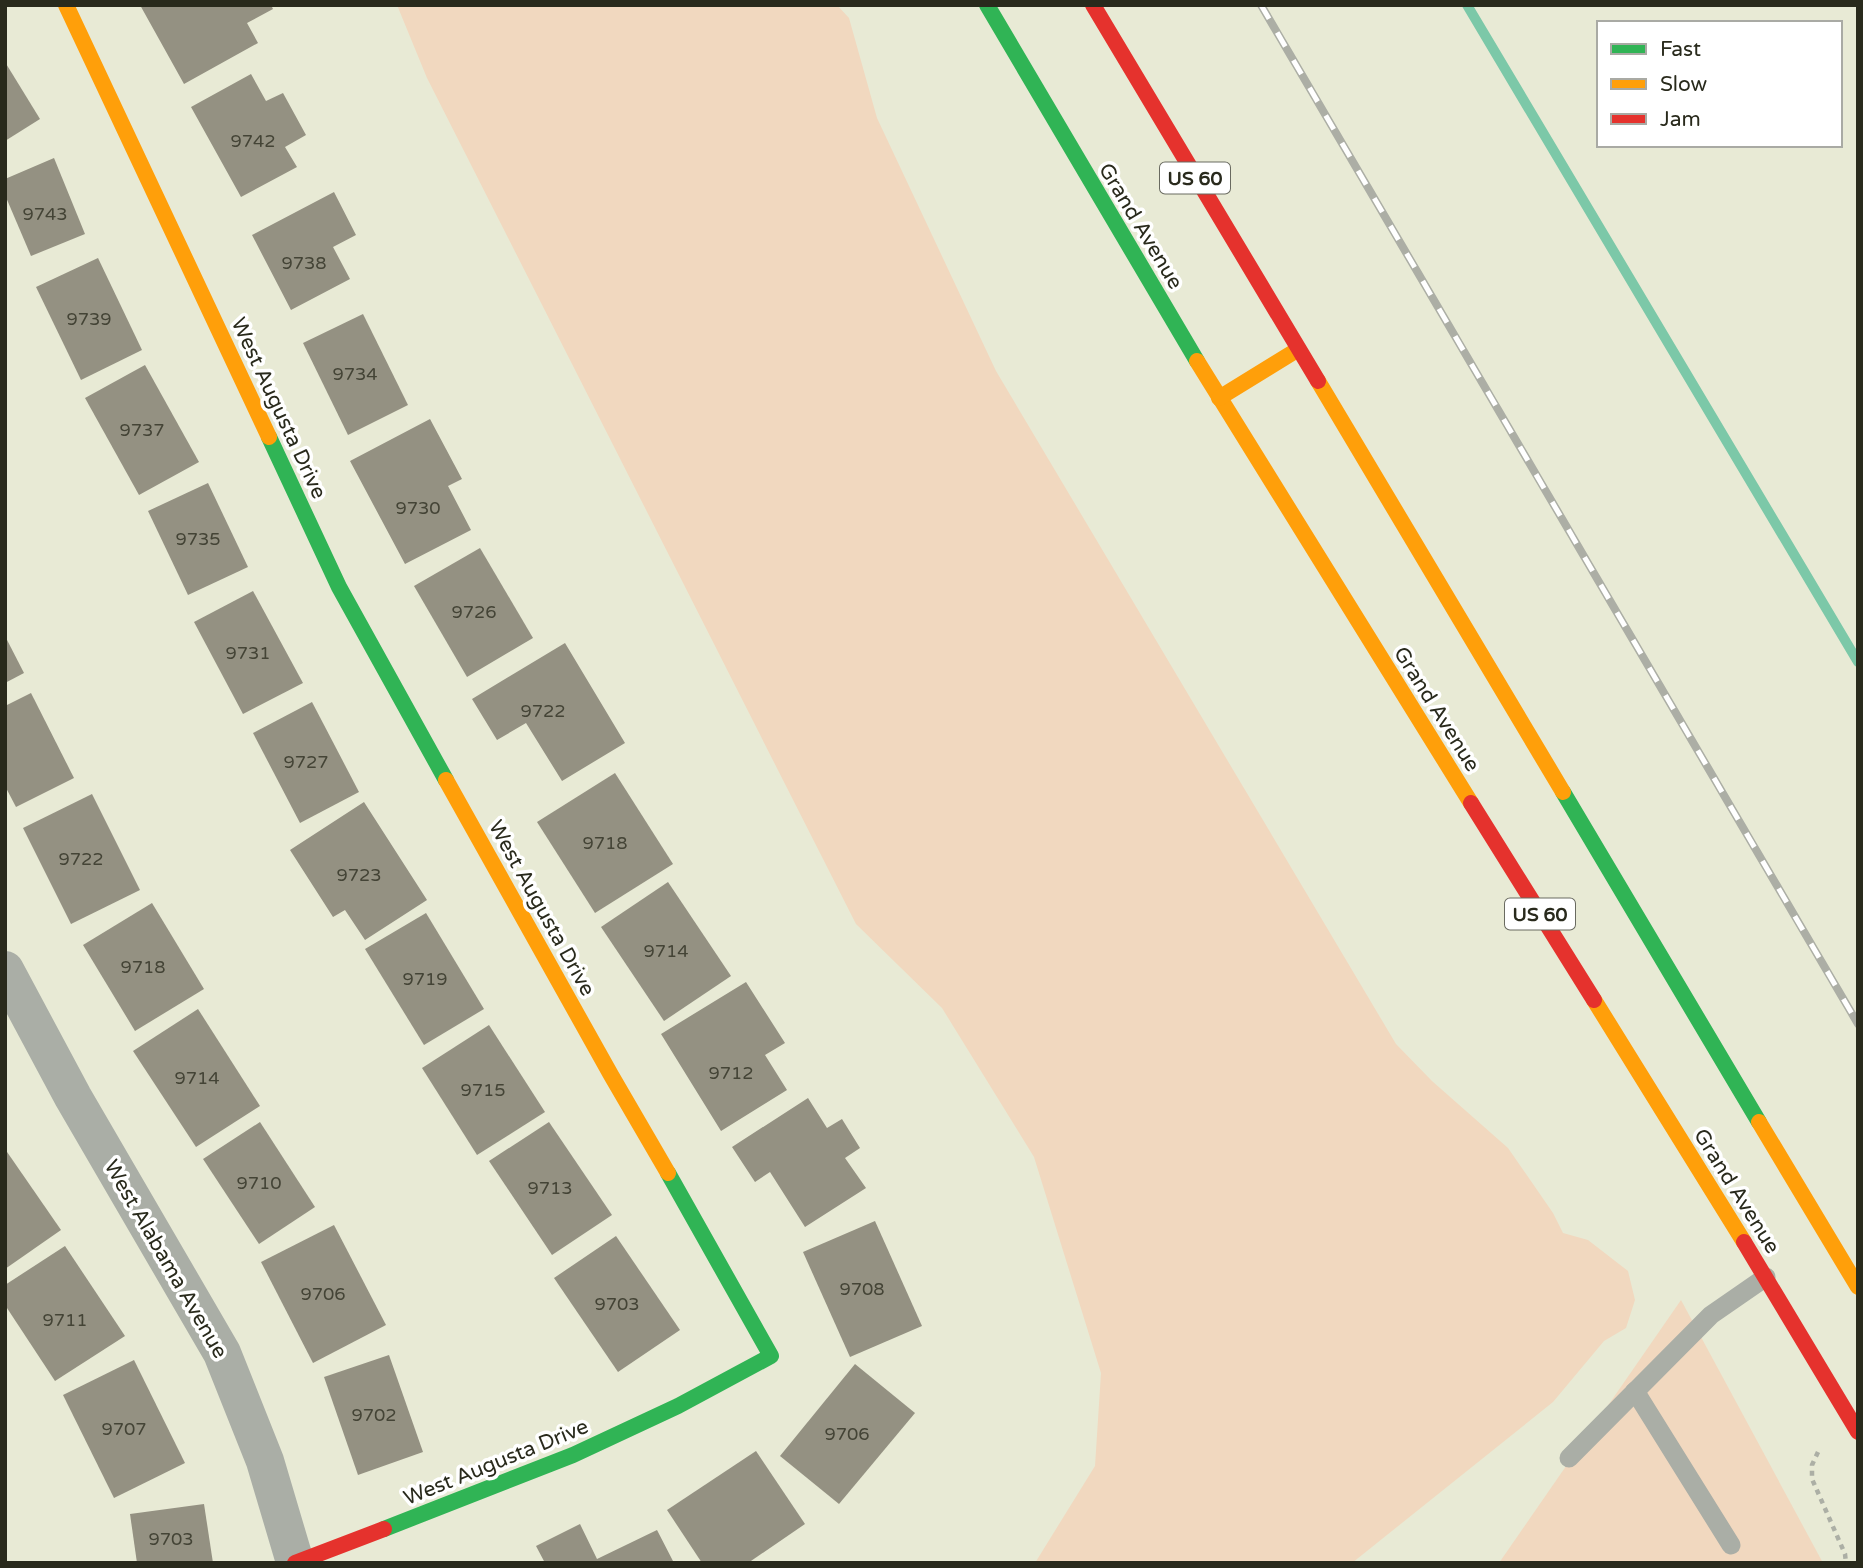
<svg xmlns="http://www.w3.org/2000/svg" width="1863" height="1568" viewBox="0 0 1863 1568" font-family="'Varela Round',sans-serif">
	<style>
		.green { fill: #f1d8bf }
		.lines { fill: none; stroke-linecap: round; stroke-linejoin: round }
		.stream { stroke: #7cc8a8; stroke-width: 10 }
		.building { fill: #949182 }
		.path { stroke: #acafa5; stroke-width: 4.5; stroke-dasharray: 5 5; stroke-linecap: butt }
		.lane { stroke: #aaaea6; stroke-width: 19 }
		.street { stroke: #aaaea6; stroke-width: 38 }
		.fast { stroke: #30b455; stroke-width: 16 }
		.slow { stroke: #ff9f0a; stroke-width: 16 }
		.jam { stroke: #e5322d; stroke-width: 16 }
		.rail-casing { stroke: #acaea5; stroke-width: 8 }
		.rail { stroke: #fff; stroke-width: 5; stroke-dasharray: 16; stroke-linecap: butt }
		.labels { text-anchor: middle; stroke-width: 7; stroke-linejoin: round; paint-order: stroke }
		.number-label { font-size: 18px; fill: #444436 }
		.shield { fill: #fff; stroke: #696a60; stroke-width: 2 }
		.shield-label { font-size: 19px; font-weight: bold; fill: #292a1c }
		.street-label { font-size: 21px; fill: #292a1c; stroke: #fff }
	</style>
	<rect width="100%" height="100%" fill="#e8ead5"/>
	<!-- green -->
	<g class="green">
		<path d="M397,5H837L849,18L877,118L996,371L1396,1044L1432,1081L1508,1148L1553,1213L1563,1233L1588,1240L1628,1271L1635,1300L1626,1328L1604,1341L1553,1402L1352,1563H1035L1095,1466L1101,1373L1034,1157L942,1008L856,924L427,78Z"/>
		<path d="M1681,1300L1823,1563H1499Z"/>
	</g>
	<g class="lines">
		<!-- stream -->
		<path class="stream" d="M1467,5L1858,662"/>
	</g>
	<!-- building -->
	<g class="building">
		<path d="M140,5H271L273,9L247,23L258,43L184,84Z"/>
		<path d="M5,62L40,119L5,141Z"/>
		<path d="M251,74L266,101L283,93L306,135L285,147L297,167L241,197L191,107Z"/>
		<path d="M54,158L85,234L31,256L5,195V179Z"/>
		<path d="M334,192L356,235L333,247L350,279L291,310L252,235Z"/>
		<path d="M98,258L142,350L81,380L36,287Z"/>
		<path d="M363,314L408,405L348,435L303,343Z"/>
		<path d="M145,365L199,462L139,495L85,398Z"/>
		<path d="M430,419L462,479L448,486L471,530L405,564L350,461Z"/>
		<path d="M208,483L248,567L188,595L148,511Z"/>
		<path d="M480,548L533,638L467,677L414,586Z"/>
		<path d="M253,591L303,683L243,714L194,622Z"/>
		<path d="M5,636L24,673L5,683Z"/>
		<path d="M565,643L625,743L562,781L526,723L497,740L472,699Z"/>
		<path d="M31,693L74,778L16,807L5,786V706Z"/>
		<path d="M312,702L359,792L300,823L253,733Z"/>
		<path d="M615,773L673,864L595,913L537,822Z"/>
		<path d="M92,794L140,890L71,924L23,828Z"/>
		<path d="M364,802L427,900L365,940L345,910L333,917L290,850Z"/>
		<path d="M668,882L731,976L664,1021L601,927Z"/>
		<path d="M152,903L204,989L135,1031L83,945Z"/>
		<path d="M426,913L484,1009L424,1045L365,949Z"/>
		<path d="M746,982L785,1043L765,1055L787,1090L721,1131L661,1034Z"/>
		<path d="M198,1009L260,1106L196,1147L133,1051Z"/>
		<path d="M489,1025L545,1112L477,1155L422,1068Z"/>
		<path d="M808,1098L827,1128L842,1119L860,1148L845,1158L866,1188L805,1227L770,1172L755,1182L732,1147Z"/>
		<path d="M260,1122L315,1207L259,1244L203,1159Z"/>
		<path d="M549,1122L612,1215L552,1255L489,1161Z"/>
		<path d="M5,1149L61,1230L5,1269Z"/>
		<path d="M875,1221L922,1326L850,1357L803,1252Z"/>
		<path d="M334,1225L386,1325L313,1363L261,1262Z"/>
		<path d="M616,1236L680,1330L618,1372L554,1278Z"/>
		<path d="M65,1246L125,1336L55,1381L5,1305V1285Z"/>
		<path d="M389,1355L423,1452L358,1475L324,1377Z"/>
		<path d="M134,1360L185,1463L114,1498L63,1395Z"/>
		<path d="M855,1364L915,1413L839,1504L780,1456Z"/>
		<path d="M756,1451L805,1524L748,1563H702L667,1510Z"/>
		<path d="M204,1504L213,1563H137L130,1514Z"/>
		<path d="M580,1524L597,1559L657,1530L674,1563H545L536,1546Z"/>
	</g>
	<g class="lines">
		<!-- path -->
		<path class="path" d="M1818,1452L1812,1465V1479L1845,1554L1846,1563"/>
		<!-- lane -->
		<g class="lane">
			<path d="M1635,1391L1731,1545"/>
			<path d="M1569,1458L1711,1315L1766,1277"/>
		</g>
		<!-- street -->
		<path class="street" d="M5,970L73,1097L222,1353L265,1461L295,1562"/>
		<!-- fast -->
		<g class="fast">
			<path d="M987,5L1197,361"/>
			<path d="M269,437L339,587L446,780"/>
			<path d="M1563,792L1759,1122"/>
			<path d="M384,1529L573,1455L678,1406L771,1356L668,1173"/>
		</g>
		<!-- slow -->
		<g class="slow">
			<path d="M66,5L269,437"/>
			<path d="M1197,361L1471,803"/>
			<path d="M1318,381L1563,792"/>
			<path d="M1219,398L1297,350"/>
			<path d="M446,780L611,1075L668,1173"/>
			<path d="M1594,1000L1744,1242"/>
			<path d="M1759,1122L1858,1287"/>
		</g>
		<!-- jam -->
		<g class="jam">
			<path d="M1093,5L1318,381"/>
			<path d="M1471,803L1594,1000"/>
			<path d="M1744,1242L1858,1432"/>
			<path d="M295,1563L384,1529"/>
		</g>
		<!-- rail casing -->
		<g class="rail-casing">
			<path id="rail" d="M1261,5L1858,1024"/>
		</g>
		<!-- rail -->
		<use href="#rail" class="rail"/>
	</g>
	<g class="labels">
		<!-- number labels -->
		<g class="number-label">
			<text x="253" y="147">9742</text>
			<text x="45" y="220">9743</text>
			<text x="304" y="269">9738</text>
			<text x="89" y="325">9739</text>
			<text x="355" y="380">9734</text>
			<text x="142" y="436">9737</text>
			<text x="418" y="514">9730</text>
			<text x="198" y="545">9735</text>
			<text x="474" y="618">9726</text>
			<text x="248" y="659">9731</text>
			<text x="543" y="717">9722</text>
			<text x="306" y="768">9727</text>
			<text x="605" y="849">9718</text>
			<text x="81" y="865">9722</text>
			<text x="359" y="881">9723</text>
			<text x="666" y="957">9714</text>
			<text x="143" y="973">9718</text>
			<text x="425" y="985">9719</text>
			<text x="731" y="1079">9712</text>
			<text x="197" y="1084">9714</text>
			<text x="483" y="1096">9715</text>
			<text x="259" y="1189">9710</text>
			<text x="550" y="1194">9713</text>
			<text x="862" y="1295">9708</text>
			<text x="323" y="1300">9706</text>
			<text x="617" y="1310">9703</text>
			<text x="65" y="1326">9711</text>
			<text x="374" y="1421">9702</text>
			<text x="124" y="1435">9707</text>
			<text x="847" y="1440">9706</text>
			<text x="171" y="1545">9703</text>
		</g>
		<!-- shield labels -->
		<g class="shield">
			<rect x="1160" y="162.5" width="70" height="31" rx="5"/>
			<rect x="1505" y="898.5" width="70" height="31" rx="5"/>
		</g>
		<g class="shield-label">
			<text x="1195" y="185">US 60</text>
			<text x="1540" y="921">US 60</text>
		</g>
		<!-- street labels -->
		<g class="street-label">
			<text transform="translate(1141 226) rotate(59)" y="7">Grand Avenue</text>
			<text transform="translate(279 408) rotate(65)" y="7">West Augusta Drive</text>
			<text transform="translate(1437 709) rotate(58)" y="7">Grand Avenue</text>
			<text transform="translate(542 908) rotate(61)" y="7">West Augusta Drive</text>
			<text transform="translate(1737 1191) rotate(58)" y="7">Grand Avenue</text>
			<text transform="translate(166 1259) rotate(60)" y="7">West Alabama Avenue</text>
			<text transform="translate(496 1462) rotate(-22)" y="7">West Augusta Drive</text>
		</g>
	</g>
	<!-- border -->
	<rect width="1863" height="1568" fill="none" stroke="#292a1c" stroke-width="14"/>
	<!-- legend -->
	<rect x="1597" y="21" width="245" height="126" fill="#ffffff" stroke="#a9aaa4" stroke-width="2"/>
	<rect x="1611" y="44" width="35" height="10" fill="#30b455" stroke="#a9aaa4" stroke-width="2"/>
	<text x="1660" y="56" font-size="21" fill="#292a1c">Fast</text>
	<rect x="1611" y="79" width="35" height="10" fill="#ff9f0a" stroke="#a9aaa4" stroke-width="2"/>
	<text x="1660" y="91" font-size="21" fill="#292a1c">Slow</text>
	<rect x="1611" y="114" width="35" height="10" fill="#e5322d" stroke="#a9aaa4" stroke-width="2"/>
	<text x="1660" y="126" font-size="21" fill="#292a1c">Jam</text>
</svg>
